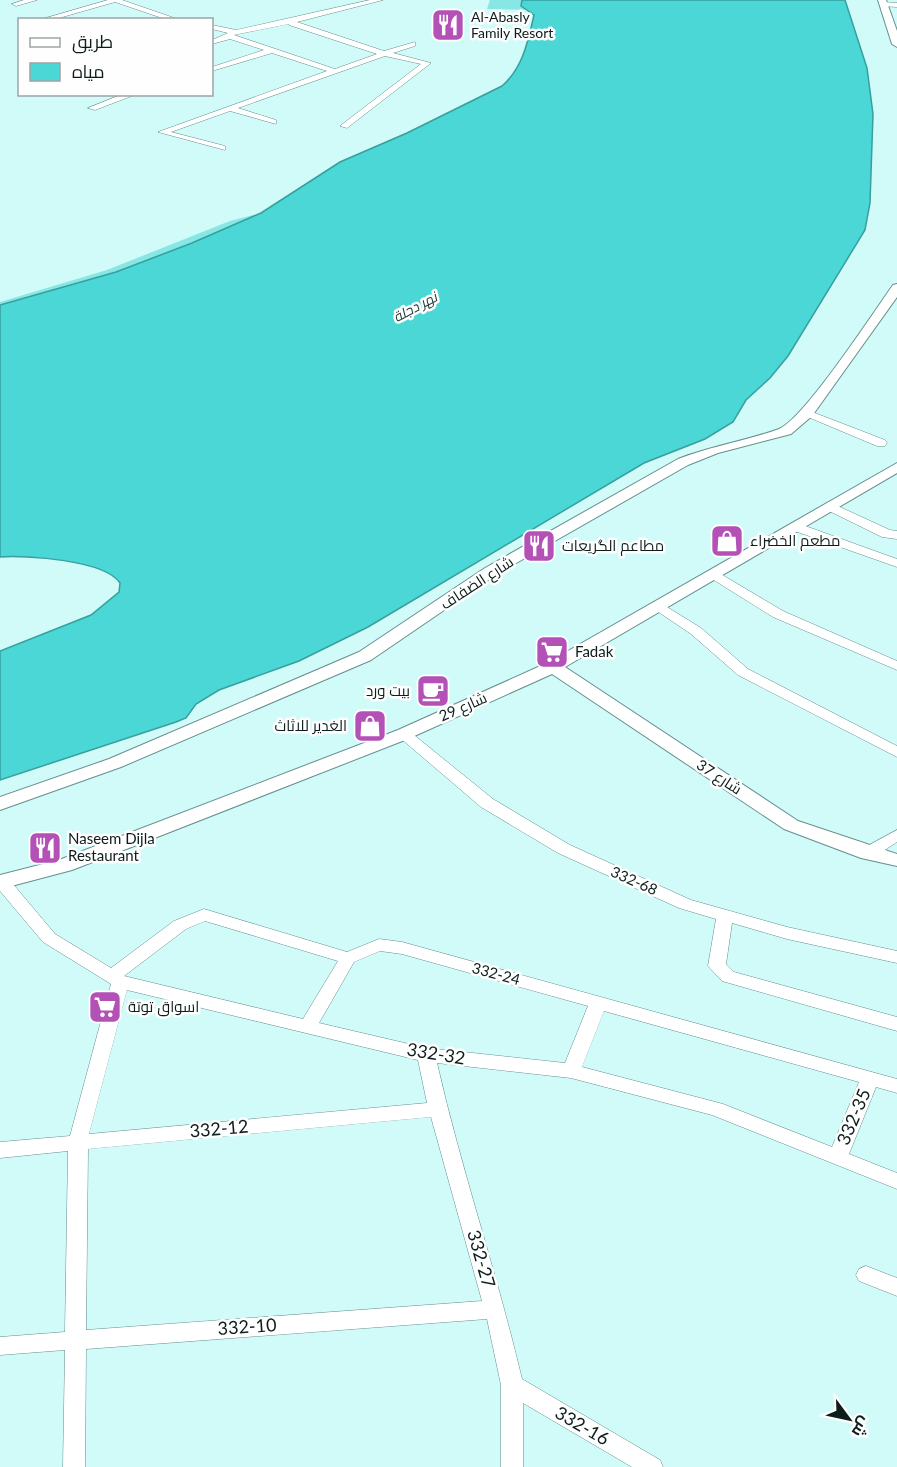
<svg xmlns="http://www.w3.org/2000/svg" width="897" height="1467" viewBox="0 0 897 1467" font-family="Lato,Cairo,sans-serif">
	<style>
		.green { fill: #86e7e5 }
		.water { fill: #4ad7d5; stroke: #379f9e; stroke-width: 1.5 }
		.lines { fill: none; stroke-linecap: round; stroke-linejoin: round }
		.minor-casing { stroke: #668e8d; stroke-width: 1 }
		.tertiary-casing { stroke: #668e8d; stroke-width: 2 }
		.minor { fill: #fff; fill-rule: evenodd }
		.tertiary { fill: #fff; fill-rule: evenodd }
		.labels { text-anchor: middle; stroke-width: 5; stroke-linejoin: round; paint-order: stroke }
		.far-poi-label { font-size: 14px; fill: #0c1d1c; stroke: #fefefe; text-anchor: start }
		.far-water-label { font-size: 14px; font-style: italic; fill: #1e3635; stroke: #fefefe }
		.poi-label { font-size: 15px; fill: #0c1d1c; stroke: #fefefe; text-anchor: start }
		.street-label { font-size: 15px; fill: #0c1d1c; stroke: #fefefe }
		.near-street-label { font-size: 18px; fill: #0c1d1c; stroke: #fefefe }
	</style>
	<rect width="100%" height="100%" fill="#d0fbf9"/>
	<!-- green -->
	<path class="green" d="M490,0H536L540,5L519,80L300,195L158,262L68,285L61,291L0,311V302L107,270L230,221L261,213L340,162L407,133L502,86C523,67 528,41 534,15L530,10L487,9Z"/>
	<!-- water -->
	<path class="water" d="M522,0H845L867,68L873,114L870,203L865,230L788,356L770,378L746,400L733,422L705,439L644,463L368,627L299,661L219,690L196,704L186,718L176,722L0,780V651L91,615L119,592L120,583C105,560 26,555 0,557V305L116,272L192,243L261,213L340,162L407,133L502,86C523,68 528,41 534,15L521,6Z"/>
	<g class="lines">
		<!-- minor casing -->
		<g class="minor-casing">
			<g id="minor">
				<path d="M24,0H37L16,6L12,4Z"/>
				<path d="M108,0H122L180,20H168L115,2L52,20H39Z"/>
				<path d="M370,0H383L297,22L384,51L415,42V46L393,53L431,63L347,128L340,126L421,64L385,56L238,108L276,120V124L230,111L171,132L225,146V150L158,132L327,71L272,53L212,71V67L264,50L230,39L212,44V40L228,33L212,29V25L236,30ZM289,24V25L377,54L335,69L234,35Z"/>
				<path d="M884,2L897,3V7L881,6Z"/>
				<path d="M123,94H137L95,110L88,108Z"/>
				<path d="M807,410L885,440L887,443L885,446H877L803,415V411Z"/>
				<path d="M829,502L890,530L897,531V539L882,537L825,509L823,506Z"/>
				<path d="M797,523L897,559V567L792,530L791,527Z"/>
				<path d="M714,570L783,611L897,661V670L773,617L709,577L707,574Z"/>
				<path d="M659,602L701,628L748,669L897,746V757L738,675L691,634L654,609L652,606L654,603Z"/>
				<path d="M404,729L409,731L493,799L570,845L691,900L787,927L897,951V963L787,939L732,923L726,964L734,972L897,1017V1031L722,981L708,966L716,919L679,908L558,853L481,807L399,737L396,734L399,731Z"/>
				<path d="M897,830V842L874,857H862L860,853L862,849Z"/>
				<path d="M0,877L8,878L55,934L111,968L174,921L204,909L347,952L379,939L402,942L897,1079V1093L876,1087L849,1154L897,1173V1189L712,1115L571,1078L437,1063C461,1169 497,1273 522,1379L660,1460L663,1467H632L523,1403V1467H501V1385L487,1319L86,1349L85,1467H63L65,1350L0,1355V1337L65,1332L68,1151L0,1158V1142L70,1136L111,984L43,942L0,891ZM205,921L338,961L303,1019L124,976L186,929ZM380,951L402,954L588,1006L565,1063L426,1048L319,1023L354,962ZM127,990L418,1060L427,1103L89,1134ZM604,1011L859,1082L832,1147L723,1104L582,1067ZM431,1117L482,1301L86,1330L88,1149Z"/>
				<path d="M866,1266L897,1278V1296L859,1281L856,1275L859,1269Z"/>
			</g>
		</g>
		<!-- tertiary casing -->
		<g class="tertiary-casing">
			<g id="tertiary">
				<path d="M878,0H886L897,31V47L892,44Z"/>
				<path d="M897,284V297L812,416L791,434L718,453L688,465L497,574L371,660L121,767L0,810V797L109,759L359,652L485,568L678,459C711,446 746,441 779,429C804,419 873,313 893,285Z"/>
				<path d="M897,463V473L565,667L798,821L897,854V866L861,858L784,829L552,674L410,738L147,841L72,870L0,889V875L59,860L398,730L547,663Z"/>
			</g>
		</g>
		<!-- minor -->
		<use href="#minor" class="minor"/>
		<!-- tertiary -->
		<use href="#tertiary" class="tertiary"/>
	</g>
	<!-- icons -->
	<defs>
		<g id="restaurant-square" transform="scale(1.725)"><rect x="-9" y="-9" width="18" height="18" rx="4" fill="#b351b7" stroke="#fefefe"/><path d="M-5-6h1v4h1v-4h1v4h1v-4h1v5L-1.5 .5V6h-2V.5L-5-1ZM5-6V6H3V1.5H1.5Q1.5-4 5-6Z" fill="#fff"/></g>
		<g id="shop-square" transform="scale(1.725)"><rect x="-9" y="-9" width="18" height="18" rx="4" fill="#b351b7" stroke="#fefefe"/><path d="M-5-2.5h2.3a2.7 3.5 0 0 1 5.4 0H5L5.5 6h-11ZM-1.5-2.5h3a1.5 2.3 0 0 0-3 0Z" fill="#fff"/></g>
		<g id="supermarket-square" transform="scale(1.725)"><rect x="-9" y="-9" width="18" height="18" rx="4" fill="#b351b7" stroke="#fefefe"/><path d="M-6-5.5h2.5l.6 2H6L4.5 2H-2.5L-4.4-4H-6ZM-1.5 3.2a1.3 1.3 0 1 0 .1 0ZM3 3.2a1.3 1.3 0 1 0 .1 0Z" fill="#fff"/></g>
		<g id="cafe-square" transform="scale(1.725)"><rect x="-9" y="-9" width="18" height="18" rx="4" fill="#b351b7" stroke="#fefefe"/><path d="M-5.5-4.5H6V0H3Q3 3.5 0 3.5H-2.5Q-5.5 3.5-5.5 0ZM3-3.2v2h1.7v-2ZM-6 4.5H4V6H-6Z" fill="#fff"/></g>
	</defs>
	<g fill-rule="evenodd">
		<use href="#restaurant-square" x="448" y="25"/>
		<use href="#shop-square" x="727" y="541"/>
		<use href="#restaurant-square" x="539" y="546"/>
		<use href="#supermarket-square" x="552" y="652"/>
		<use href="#cafe-square" x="433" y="691"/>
		<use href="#shop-square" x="370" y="726"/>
		<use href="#restaurant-square" x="45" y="848"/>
		<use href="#supermarket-square" x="105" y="1007"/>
	</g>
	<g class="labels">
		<!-- far-poi labels -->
		<g class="far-poi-label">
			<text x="471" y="22">Al-Abasly<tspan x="471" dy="16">Family Resort</tspan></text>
		</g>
		<!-- far-water labels -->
		<g class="far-water-label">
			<text transform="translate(415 307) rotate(-28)" y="5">نهر دجلة</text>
		</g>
		<!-- poi labels -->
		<g class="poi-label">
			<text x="750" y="546">مطعم الخضراء</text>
			<text x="562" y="551">مطاعم الگريعات</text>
			<text x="575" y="657">Fadak</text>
			<text x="410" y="696" text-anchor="end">بيت ورد</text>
			<text x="347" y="731" text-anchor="end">الغدير للاثاث</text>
			<text x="68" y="844">Naseem Dijla<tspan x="68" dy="17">Restaurant</tspan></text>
			<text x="128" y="1012">اسواق توتة</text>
		</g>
		<!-- street labels -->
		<g class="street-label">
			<text transform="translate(477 583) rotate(-33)" y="5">شارع الضفاف</text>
			<text transform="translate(463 707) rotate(-24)" y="5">شارع 29</text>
			<text transform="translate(719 777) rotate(33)" y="5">شارع 37</text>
			<text transform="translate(634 881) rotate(24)" y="5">332-68</text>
			<text transform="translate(496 974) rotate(15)" y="5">332-24</text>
		</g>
		<!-- near-street labels -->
		<g class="near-street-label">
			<text transform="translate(436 1054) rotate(9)" y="6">332-32</text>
			<text transform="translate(854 1117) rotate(-67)" y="6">332-35</text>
			<text transform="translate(219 1129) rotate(-5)" y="6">332-12</text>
			<text transform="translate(481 1259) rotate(74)" y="6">332-27</text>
			<text transform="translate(247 1327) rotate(-4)" y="6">332-10</text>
			<text transform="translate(582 1426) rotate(30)" y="6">332-16</text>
		</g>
	</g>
	<!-- legend -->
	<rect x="18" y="18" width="195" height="78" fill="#fefefe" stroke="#9da4a4" stroke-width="1.5"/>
	<rect x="30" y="38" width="30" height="9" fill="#ffffff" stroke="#9da4a4" stroke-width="1.5"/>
	<text x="72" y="48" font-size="18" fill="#0c1d1c">طريق</text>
	<rect x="30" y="63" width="30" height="18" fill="#4ad7d5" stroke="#9da4a4" stroke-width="1.5"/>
	<text x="72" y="78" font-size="18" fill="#0c1d1c">مياه</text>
	<!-- north arrow -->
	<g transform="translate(849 1419) rotate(123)" stroke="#fefefe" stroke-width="4.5" paint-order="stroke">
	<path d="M0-4.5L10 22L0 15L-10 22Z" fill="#0c1d1c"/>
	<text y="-9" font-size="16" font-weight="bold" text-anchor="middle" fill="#0c1d1c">ش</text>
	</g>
</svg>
